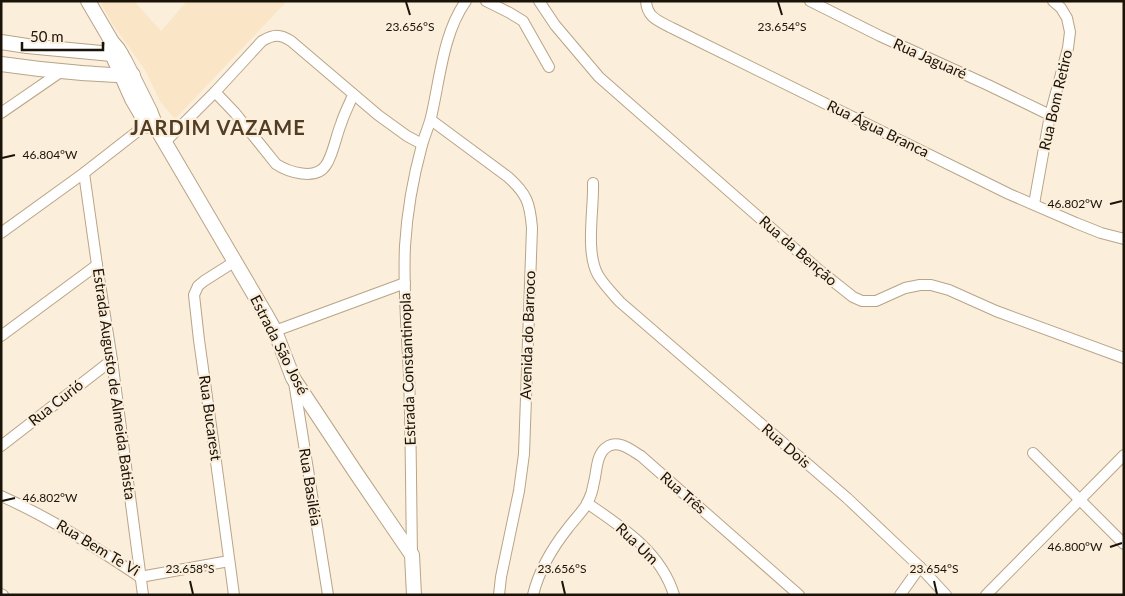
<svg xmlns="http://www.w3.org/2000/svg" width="1125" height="596" viewBox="0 0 1125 596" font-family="Lato,sans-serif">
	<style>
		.built { fill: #fbe5c7 }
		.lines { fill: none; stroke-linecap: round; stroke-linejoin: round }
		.street-casing { stroke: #b9a486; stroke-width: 12 }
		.secondary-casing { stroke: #b9a486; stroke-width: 16 }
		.street { stroke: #fff; stroke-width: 10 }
		.secondary { stroke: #fff; stroke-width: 14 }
		.ticks { fill: none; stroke: #1b1308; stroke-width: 2 }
		.labels { text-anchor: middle; stroke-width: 4.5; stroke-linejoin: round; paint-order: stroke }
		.street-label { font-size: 15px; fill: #1b1308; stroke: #fbeedb }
		.district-label { font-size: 20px; font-weight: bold; letter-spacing: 1px; fill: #503d23; stroke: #fbeedb }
		.ticks-label { font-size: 12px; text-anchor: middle; fill: #1b1308; stroke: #fbeedb; stroke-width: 4.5; stroke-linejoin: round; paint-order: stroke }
	</style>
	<rect width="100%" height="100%" fill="#fbeedb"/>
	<!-- built -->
	<path class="built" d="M104,1H134L161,31L187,1H287L175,119L160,101L145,70L112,23L101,4Z"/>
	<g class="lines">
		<!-- street casing -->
		<g class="street-casing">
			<g id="street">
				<path d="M486,1L510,13L523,21L549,67"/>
				<path d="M539,1L555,25L599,77L819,270L853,297L862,301H876L905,288L920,285H931L949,290L996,311L1124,358"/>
				<path d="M646,1C647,18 659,21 672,28L1009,194L1076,223L1101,233L1124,239"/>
				<path d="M810,1L880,36L988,85L1050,115"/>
				<path d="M215,92L235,113L276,164C288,172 316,181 326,165C333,155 336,136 341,124C344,114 349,105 353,95"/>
				<path d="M1,113L62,71"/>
				<path d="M431,120L508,177C527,194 530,203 532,228L524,454L519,491L501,577L499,595"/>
				<path d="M165,142L215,92L262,41C274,34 280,34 291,41L378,115L407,136L422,144"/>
				<path d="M84,173L97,265L112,360L143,595"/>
				<path d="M593,183C594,209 585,252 598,275C604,285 613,294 620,302L847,498L920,567L946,595"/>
				<path d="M1034,204L1050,115L1068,48L1070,32L1067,18L1061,8L1053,1"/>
				<path d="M1,233L84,173L152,120"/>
				<path d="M275,331L405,283"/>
				<path d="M1,336L97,265"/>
				<path d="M294,382L328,595"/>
				<path d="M1,446L112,360"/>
				<path d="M1033,453L1124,544"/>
				<path d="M1,496C51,518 95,547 140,577L229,561"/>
				<path d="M587,503C622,527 661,552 674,595"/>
				<path d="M412,554C411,494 411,435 409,375C407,333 403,289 405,246C407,213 413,178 422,145C425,134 430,124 432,113C440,77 444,31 466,1"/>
				<path d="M1,594L3,595"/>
				<path d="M234,595L214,447L199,340L194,295L198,286L204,281L234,262"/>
				<path d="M533,595C539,570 553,547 568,528C574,520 582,512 587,504C590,498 593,489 594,482C597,471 596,454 607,447C618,439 631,450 641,456L799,595"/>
				<path d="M900,595L920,567"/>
				<path d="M986,595L1124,455"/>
			</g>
		</g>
		<!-- secondary casing -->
		<g class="secondary-casing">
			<g id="secondary">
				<path d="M88,1L112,42L118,49L125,61L150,111L157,129L265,313L275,331L293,378L356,473L412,555L414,595"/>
				<path d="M1,42L27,46L112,54H121"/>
				<path d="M111,47L112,54L132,99L146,123L149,126"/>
				<path d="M1,64C28,68 55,71 82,73C99,74 116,76 133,75"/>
			</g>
		</g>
		<!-- street -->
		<use href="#street" class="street"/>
		<!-- secondary -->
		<use href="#secondary" class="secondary"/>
	</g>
	<!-- ticks -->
	<path class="ticks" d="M406,2L410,15M778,2L782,15M2,158L15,155M1110,204L1122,201M2,501L15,498M1110,547L1122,543M190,581L193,594M562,581L565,594M934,581L937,594"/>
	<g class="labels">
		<!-- street labels -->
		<g class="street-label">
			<text transform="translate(930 59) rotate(24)" y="5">Rua Jaguaré</text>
			<text transform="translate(1056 100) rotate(-77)" y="5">Rua Bom Retiro</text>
			<text transform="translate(878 129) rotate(26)" y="5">Rua Água Branca</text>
			<text transform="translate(798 251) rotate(41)" y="5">Rua da Benção</text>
			<text transform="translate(528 335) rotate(-88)" y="5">Avenida do Barroco</text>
			<text transform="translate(279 345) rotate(63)" y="5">Estrada São José</text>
			<text transform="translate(408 369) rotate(-92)" y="5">Estrada Constantinopla</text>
			<text transform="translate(114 384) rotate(82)" y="5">Estrada Augusto de Almeida Batista</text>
			<text transform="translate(56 403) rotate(-38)" y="5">Rua Curió</text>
			<text transform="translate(210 418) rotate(82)" y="5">Rua Bucarest</text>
			<text transform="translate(786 446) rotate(41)" y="5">Rua Dois</text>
			<text transform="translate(310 487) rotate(81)" y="5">Rua Basiléia</text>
			<text transform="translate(683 493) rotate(41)" y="5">Rua Três</text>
			<text transform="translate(637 544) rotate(44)" y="5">Rua Um</text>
			<text transform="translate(98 548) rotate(31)" y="5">Rua Bem Te Vi</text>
		</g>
		<!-- district labels -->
		<g class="district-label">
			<text x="218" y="135">JARDIM VAZAME</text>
		</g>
	</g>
	<g class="ticks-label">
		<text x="410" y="31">23.656°S</text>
		<text x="782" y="31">23.654°S</text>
		<text x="50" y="159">46.804°W</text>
		<text x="1075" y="208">46.802°W</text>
		<text x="50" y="502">46.802°W</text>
		<text x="1075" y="551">46.800°W</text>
		<text x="190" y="573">23.658°S</text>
		<text x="562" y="573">23.656°S</text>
		<text x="934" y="573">23.654°S</text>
	</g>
	<!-- border -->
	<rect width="1125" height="596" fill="none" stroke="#1b1308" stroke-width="5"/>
	<!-- scale -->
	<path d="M22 42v8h81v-8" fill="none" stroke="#1b1308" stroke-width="2.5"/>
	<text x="30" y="42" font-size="15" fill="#1b1308" stroke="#fbeedb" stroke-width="4" paint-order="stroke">50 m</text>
</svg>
